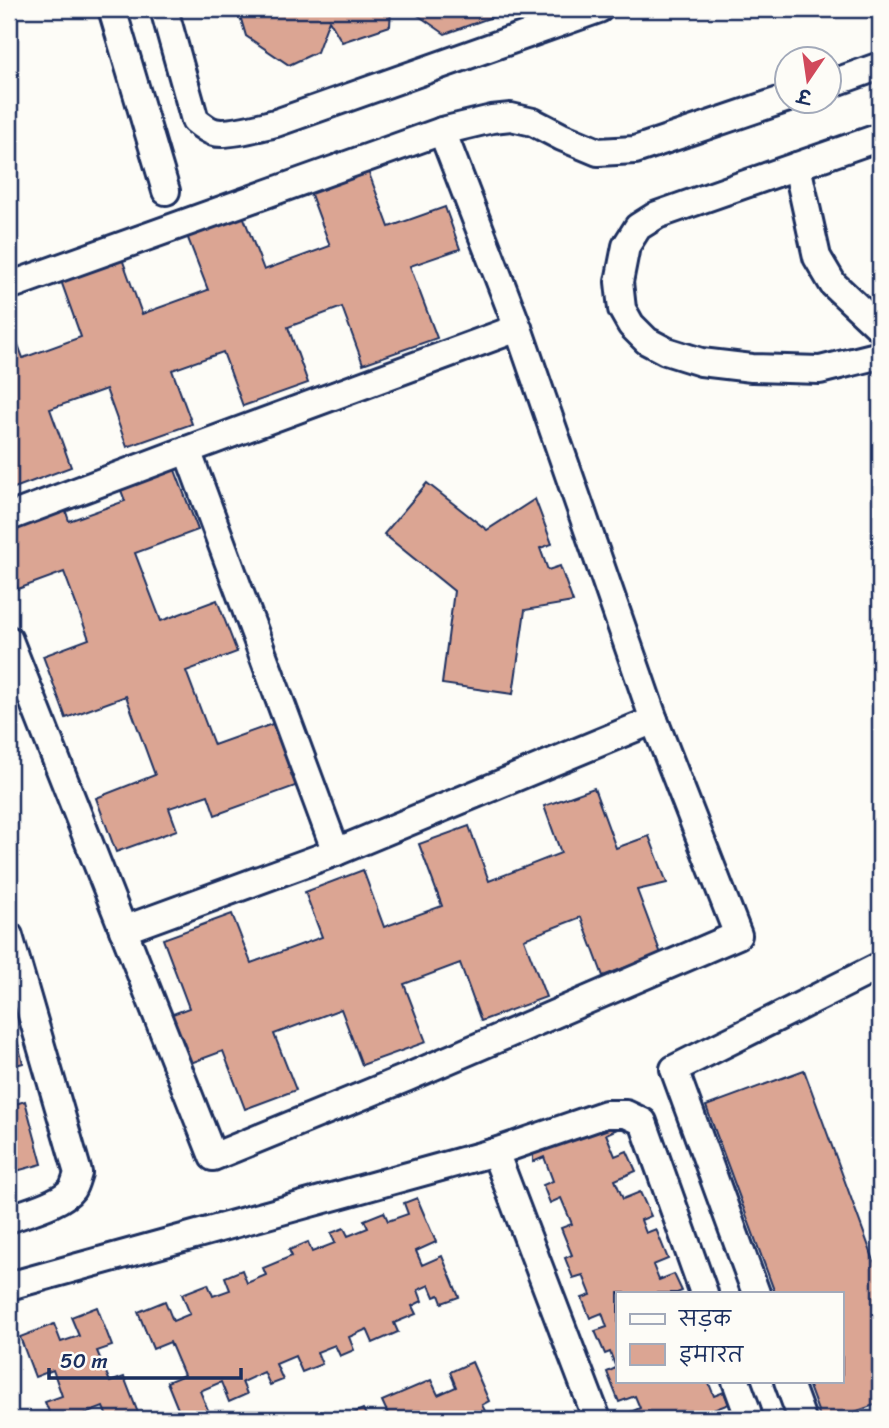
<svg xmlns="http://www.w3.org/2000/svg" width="889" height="1428" viewBox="0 0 889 1428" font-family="Sriracha,'Playpen Sans Deva',sans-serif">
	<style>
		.building { fill: #dba593; stroke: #1b2f5e; stroke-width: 2 }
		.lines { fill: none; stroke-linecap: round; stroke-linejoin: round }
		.minor-casing { stroke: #1b2f5e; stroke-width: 32 }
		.minor { stroke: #fdfcf7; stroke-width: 26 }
	</style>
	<rect width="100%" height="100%" fill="#fdfcf7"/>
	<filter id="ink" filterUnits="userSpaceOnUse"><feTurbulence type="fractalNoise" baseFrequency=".0143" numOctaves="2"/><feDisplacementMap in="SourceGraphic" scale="14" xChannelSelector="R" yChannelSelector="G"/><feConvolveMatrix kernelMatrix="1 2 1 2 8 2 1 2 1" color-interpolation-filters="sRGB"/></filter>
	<g filter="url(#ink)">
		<!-- building -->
		<g class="building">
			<path d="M238,9H391L390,26L342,42L329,20L317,52L289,65L246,36Z"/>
			<path d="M409,9H514L445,34Z"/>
			<path d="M367,168L389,227L445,207L460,249L410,266L437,338L363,364L342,307L288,327L308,383L243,406L223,352L172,370L192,424L127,447L106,389L50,409L71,467L9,490V320L23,358L81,337L60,278L121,256L142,314L208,290L186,233L242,213L264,270L330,246L309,189Z"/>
			<path d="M173,465L198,530L135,553L161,621L217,600L237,652L186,671L214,745L275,723L298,785L215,815L208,795L169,808L177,830L116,852L96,798L155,775L126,696L66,718L43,656L89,639L64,572L18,589L9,565V526L64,506L69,521L125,501L119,485Z"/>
			<path d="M427,483L487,530L535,499L552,544L540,548L548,570L560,566L573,602L525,610L513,694L442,684L454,591L384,534Z"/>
			<path d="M594,788L616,848L649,836L667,883L637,890L661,954L603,976L581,917L524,939L546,997L481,1021L460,963L404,984L426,1042L362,1065L341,1009L274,1034L296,1090L245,1109L223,1051L188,1064L170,1015L189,1008L163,939L232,914L251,963L322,937L305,892L363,870L384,927L442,906L419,844L469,826L489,881L561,853L544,806Z"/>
			<path d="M9,1010L23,1063L9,1067Z"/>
			<path d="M804,1070L880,1277V1403L835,1419H821L807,1381H842V1293H775L706,1106Z"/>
			<path d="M25,1101L42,1164L9,1173V1106Z"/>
			<path d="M615,1125L622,1127L606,1134L615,1156L627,1151L636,1171L615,1180L623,1199L640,1192L651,1216L641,1220L646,1233L656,1229L668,1259L653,1265L659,1280L674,1274L682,1291L677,1293H618V1381H708L714,1396L724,1392L729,1404L690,1419H673L671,1414L660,1419H629L626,1414L640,1408L635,1396L619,1402L607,1372L616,1368L610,1352L605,1354L595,1331L607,1327L602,1313L590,1318L582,1298L591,1295L583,1275L573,1278L565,1258L572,1255L561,1228L572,1224L561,1198L550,1203L543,1185L553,1181L544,1157L533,1162V1151Z"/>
			<path d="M417,1198L436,1242L416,1251L422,1265L442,1256L459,1297L442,1303L439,1295L434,1297L429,1285L418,1290L422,1301L412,1306L416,1314L394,1323L398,1332L373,1343L367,1329L349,1337L354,1350L340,1356L335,1345L317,1352L322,1364L302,1372L295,1356L276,1364L283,1380L270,1385L264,1372L242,1382L247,1394L229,1402L221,1382L200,1391L208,1410L186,1419H182L167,1382L184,1375L170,1342L153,1349L138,1312L165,1301L173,1321L190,1314L182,1294L208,1284L213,1296L230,1290L225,1277L242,1270L247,1283L266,1275L263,1268L292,1256L289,1250L308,1242L312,1252L335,1243L331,1233L344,1228L348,1236L368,1228L364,1220L384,1212L388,1221L408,1214L404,1203Z"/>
			<path d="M97,1307L112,1346L97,1351L110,1382L124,1377L138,1413L123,1419H108L103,1407L85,1414L87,1419H52L45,1402L62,1396L53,1370L35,1377L20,1337L54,1324L61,1342L79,1336L71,1317Z"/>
			<path d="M472,1362L489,1401L482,1405L489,1419L495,1416L497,1419H375L388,1414L382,1401L431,1380L438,1395L456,1387L450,1372Z"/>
			<path d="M363,1409L368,1419H340Z"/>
		</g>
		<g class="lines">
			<!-- minor casing -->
			<g class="minor-casing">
				<g id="minor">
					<path d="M112,9L166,191"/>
					<path d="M164,9L195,120C201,125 207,130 214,132C227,136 262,126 276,123L599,9"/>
					<path d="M830,84L880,66"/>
					<path d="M880,137L657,215L638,227L626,246L619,282L622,309L631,325L647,341L666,351L701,362L752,368L820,370L880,355"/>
					<path d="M797,166L817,257L833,284L880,328"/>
					<path d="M9,286L442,131L492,119L511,117L533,122L562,137L598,152L635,150L788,98"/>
					<path d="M518,328L187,450L336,852L654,720"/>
					<path d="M9,517L187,450"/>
					<path d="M9,640L213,1157L406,1078L738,935L654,720L518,328L442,131"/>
					<path d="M123,930L336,852"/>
					<path d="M9,936L78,1173C76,1179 75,1184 72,1189C61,1204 26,1212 9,1219"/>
					<path d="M495,1152L597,1419"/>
					<path d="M9,1286L495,1152L606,1114H626L643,1122L704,1293"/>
					<path d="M756,1293L674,1069L880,966"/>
					<path d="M736,1381L747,1411L742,1419"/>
					<path d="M788,1381L802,1419"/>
				</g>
			</g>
			<!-- minor -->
			<use href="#minor" class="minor"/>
		</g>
	</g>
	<!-- margin -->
	<rect width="889" height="1428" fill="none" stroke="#fdfcf7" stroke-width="35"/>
	<rect x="18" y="18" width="854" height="1393" fill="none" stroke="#1b2f5e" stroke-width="2.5" filter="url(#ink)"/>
	<!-- legend -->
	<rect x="616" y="1292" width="228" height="91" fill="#fdfcf7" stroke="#a3aaba" stroke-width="2"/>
	<rect x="630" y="1314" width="35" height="10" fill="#fdfcf7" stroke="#a3aaba" stroke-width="2"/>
	<text x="679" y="1326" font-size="21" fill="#1b2f5e">सड़क</text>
	<rect x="630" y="1344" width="35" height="21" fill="#dba593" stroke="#a3aaba" stroke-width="2"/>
	<text x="679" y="1362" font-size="21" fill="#1b2f5e">इमारत</text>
	<!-- north arrow -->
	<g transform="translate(808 80) rotate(193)"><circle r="33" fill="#fdfcf7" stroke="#a3aaba" stroke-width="2"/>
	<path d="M0-5L12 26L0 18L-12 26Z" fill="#d1495b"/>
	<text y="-10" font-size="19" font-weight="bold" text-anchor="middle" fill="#1b2f5e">उ</text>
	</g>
	<!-- scale -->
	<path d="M49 1368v10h192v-10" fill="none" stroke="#1b2f5e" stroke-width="3.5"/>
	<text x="60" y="1368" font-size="21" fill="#1b2f5e" stroke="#fdfcf7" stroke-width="5" paint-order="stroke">50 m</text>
</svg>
